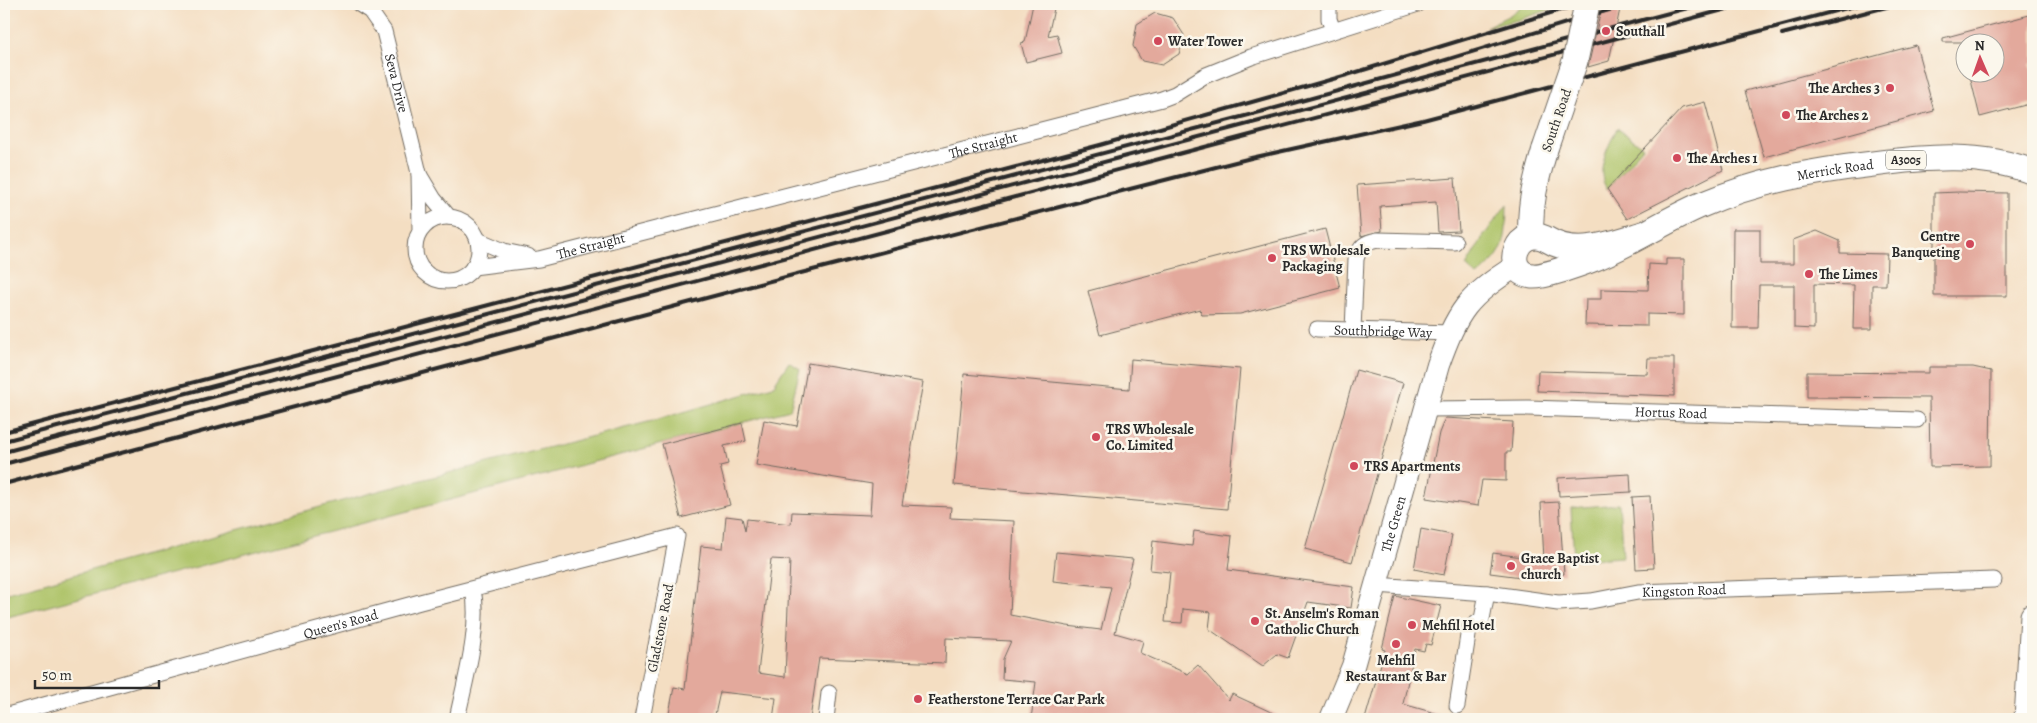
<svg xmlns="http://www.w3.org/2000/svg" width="2037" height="723" viewBox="0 0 2037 723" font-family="Alegreya,serif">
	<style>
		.green { fill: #adc367; stroke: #6c7749 }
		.building { fill: #e3a99c; fill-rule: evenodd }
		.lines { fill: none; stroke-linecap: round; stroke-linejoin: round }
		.street-casing { stroke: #716a60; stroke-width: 17 }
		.secondary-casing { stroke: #716a60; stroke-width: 24 }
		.primary-casing { stroke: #716a60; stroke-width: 27 }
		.street { stroke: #fff; stroke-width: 15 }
		.secondary { stroke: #fff; stroke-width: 22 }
		.primary { stroke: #fff; stroke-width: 25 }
		.rail { stroke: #2b2b2b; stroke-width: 4 }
		.primary-bridge-casing { stroke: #716a60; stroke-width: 27; stroke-linecap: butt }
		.primary-bridge { stroke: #fff; stroke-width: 25 }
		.poi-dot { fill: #d1495b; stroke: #fbf7ec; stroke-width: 2 }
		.labels { text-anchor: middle; stroke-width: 5; stroke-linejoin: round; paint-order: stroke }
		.shield { fill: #fbf7ec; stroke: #696865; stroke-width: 1 }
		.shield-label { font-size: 12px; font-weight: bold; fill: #2b2b2b }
		.poi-label { font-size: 14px; font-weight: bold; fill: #2b2b2b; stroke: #fbf7ec; text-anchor: start }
		.street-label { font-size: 14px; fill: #2b2b2b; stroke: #fbf7ec }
	</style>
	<rect width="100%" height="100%" fill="#fbf7ec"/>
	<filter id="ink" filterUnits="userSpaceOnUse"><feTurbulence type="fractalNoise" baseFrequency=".02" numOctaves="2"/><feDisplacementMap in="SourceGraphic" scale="10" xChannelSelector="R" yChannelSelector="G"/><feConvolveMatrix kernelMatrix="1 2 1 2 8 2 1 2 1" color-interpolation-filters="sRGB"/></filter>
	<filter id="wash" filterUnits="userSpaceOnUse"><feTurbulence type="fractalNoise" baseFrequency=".0096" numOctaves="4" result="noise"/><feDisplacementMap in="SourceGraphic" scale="20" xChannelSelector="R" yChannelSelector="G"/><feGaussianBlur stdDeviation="1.12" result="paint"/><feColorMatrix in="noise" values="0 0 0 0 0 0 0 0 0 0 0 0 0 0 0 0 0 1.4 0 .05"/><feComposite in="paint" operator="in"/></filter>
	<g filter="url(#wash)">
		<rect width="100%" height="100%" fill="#f4dec2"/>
		<!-- green -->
		<g class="green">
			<path d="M1524,4H1567L1518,20L1486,27L1510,15Z"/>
			<path d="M1617,128L1643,147L1607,189C1594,170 1609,146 1617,128Z"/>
			<path d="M1507,204C1506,241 1507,251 1477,276L1466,266L1483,237Z"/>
			<path d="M789,362L800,369L790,410L4,618V594L382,490L656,420L773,386Z"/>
			<path d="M1619,504L1623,557L1574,560L1571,508Z"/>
		</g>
		<g id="blocks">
			<!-- building -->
			<g class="building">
				<path d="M1033,4H1055L1048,36L1057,34L1062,53L1026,62L1021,43L1025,42Z"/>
				<path d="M1620,9L1609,61L1588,67L1600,14Z"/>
				<path d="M1155,13L1173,18L1184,35L1179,54L1162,65L1142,61L1133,46L1137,24Z"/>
				<path d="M2033,14V63L2030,64L2033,78V103L1980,117L1969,72H1994V42H1943V38Z"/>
				<path d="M1916,45L1934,111L1764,157L1745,91Z"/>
				<path d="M1705,102L1723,170L1627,219L1607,189L1682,108Z"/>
				<path d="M1455,178L1459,231L1438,232L1436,202L1380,206L1382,231L1361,236L1357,185Z"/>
				<path d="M1959,192L2007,193V296H1934V193Z"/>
				<path d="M1325,229L1340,288L1240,314L1202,315L1200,309L1100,335L1088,291Z"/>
				<path d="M1733,229H1760V264H1793V240L1817,231L1840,241V253L1887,254L1886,285H1872V329H1853L1854,285L1814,284V329L1794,328V285H1759L1758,328H1732Z"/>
				<path d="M1666,259H1684V315L1647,314V326L1585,325L1586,299H1601V289L1648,290L1649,264L1666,265Z"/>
				<path d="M1648,358H1674V396L1537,391L1538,371L1647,374Z"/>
				<path d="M1131,359L1240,369L1227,509L954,485L964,374L1129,389Z"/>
				<path d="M808,363L923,382L902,505L951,507L950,518L1014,521L1010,615L1067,626L1101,630L1111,587L1053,581L1056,552L1133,559L1115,633L1143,641L1140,653L1188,674L1198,665L1229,700L1232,694L1286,719H1031L1036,682L1002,679L1003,659L1011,641L946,638L945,663L819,658L810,719H773L776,698L720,692L714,719H668L674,687L685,689L701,546L723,548L726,516L742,518L745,531L747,519L791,524L792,512L870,515L872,484L756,465L764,420L797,426ZM771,559L790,560L785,677L758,673Z"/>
				<path d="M1929,367H1973L1991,371L1990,466L1930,467L1929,398L1807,397V372L1929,373Z"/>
				<path d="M1356,370L1403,383L1352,562L1305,549Z"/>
				<path d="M1445,418L1513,422L1511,452H1506V481L1482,480L1478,506L1426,498L1439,433Z"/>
				<path d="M742,423L746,441L724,446L728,464L720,466L730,505L681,518L662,444Z"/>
				<path d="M1630,474L1631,492L1559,496L1558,478Z"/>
				<path d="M1650,496L1654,568L1636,569L1632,497Z"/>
				<path d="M1559,502L1564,574L1529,576V578L1490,573L1493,553L1544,560L1541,503Z"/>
				<path d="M1421,529L1452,535L1444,575L1414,569Z"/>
				<path d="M1194,531L1232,536L1228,570L1354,587L1351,608L1308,602L1288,658L1277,654L1263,666L1209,629L1211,612L1183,609L1182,623L1165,622L1170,572L1150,570L1153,541L1192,546Z"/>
				<path d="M1395,596L1441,606L1431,645L1426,644L1424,651L1415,649L1403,704L1442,715L1441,719H1365L1385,650L1382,649Z"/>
			</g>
		</g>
	</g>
	<g filter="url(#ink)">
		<use href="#blocks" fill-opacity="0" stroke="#716a60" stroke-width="1"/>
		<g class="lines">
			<!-- street casing -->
			<g class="street-casing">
				<g id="street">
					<path id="s1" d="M359,4L370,11L384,31L419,173L420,230"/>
					<path d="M1329,4V19L1333,30"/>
					<path d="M419,174L434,199L449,217"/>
					<circle cx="447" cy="249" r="32"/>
					<path d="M478,240L504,251L528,256"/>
					<path id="s2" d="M473,267L539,259L1162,99L1175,94L1204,76L1251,57L1418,4"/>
					<path id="s3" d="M1317,329L1450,333"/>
					<path d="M1353,330L1356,259C1360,246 1365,242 1378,240L1455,242"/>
					<path id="s4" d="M1426,409L1528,408L1917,420"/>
					<path id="s5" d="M1376,585L1487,593L1558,603L1591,601L1638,592L1994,580"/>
					<path d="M1457,706L1469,629L1482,619L1487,593"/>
					<path id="s6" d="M4,716L420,602L677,536L642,719"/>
					<path d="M457,719C465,680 481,628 473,589"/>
					<path d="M826,719L829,693"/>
				</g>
			</g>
			<!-- secondary casing -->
			<g class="secondary-casing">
				<g id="secondary">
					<path id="s7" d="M1331,719L1353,666L1438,365C1457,312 1467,296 1516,266"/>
				</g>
			</g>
			<!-- primary casing -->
			<g class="primary-casing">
				<g id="primary">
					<path id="s8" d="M1646,233C1616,242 1577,258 1548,240C1517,222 1500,272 1532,276C1541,278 1583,263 1593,259C1631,244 1664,221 1701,205C1757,181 1813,171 1873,164C1927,157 1981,152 2033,172"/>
					<path d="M1531,236C1529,205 1536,179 1545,149"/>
					<path d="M2027,719L2033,616"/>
				</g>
			</g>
			<!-- street -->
			<use href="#street" class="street"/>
			<!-- secondary -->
			<use href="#secondary" class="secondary"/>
			<!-- primary -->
			<use href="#primary" class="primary"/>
			<!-- rail -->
			<g class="rail">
				<path d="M1782,34L1898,4"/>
				<path d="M4,432L1100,145L1347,75L1580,4"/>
				<path d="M4,441L1264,111L1400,74L1628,4"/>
				<path d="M4,452L1703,4"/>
				<path d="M4,464L1746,4"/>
				<path d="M4,484L793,275L1251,158L1423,120L1862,4"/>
			</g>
			<!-- primary-bridge casing -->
			<g class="primary-bridge-casing">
				<path id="primary-bridge" d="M1545,149L1575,61L1587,4"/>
			</g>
			<!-- primary-bridge -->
			<use href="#primary-bridge" class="primary-bridge"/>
		</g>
	</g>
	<!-- markers -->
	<g class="poi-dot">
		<circle cx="1606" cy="31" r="5"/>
		<circle cx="1158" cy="41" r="5"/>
		<circle cx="1890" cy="88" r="5"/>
		<circle cx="1786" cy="115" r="5"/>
		<circle cx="1677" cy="158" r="5"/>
		<circle cx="1970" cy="244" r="5"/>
		<circle cx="1272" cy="258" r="5"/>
		<circle cx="1809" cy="274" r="5"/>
		<circle cx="1096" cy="437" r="5"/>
		<circle cx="1354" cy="466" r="5"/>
		<circle cx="1511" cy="566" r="5"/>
		<circle cx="1255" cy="621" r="5"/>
		<circle cx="1412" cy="625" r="5"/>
		<circle cx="1396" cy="644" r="5"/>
		<circle cx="918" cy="699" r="5"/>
	</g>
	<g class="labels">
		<!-- shield labels -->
		<rect class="shield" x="1886" y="150.5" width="40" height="19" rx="4"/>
		<g class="shield-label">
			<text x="1906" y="164">A3005</text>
		</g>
		<!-- poi labels -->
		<g class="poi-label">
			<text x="1616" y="36">Southall</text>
			<text x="1168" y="46">Water Tower</text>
			<text x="1880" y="93" text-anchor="end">The Arches 3</text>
			<text x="1796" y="120">The Arches 2</text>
			<text x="1687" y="163">The Arches 1</text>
			<text x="1960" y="241" text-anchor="end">Centre<tspan x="1960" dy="16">Banqueting</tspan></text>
			<text x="1282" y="255">TRS Wholesale<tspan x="1282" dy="16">Packaging</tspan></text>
			<text x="1819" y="279">The Limes</text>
			<text x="1106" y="434">TRS Wholesale<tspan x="1106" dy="16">Co. Limited</tspan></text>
			<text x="1364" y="471">TRS Apartments</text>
			<text x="1521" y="563">Grace Baptist<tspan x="1521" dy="16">church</tspan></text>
			<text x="1265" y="618">St. Anselm's Roman<tspan x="1265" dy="16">Catholic Church</tspan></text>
			<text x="1422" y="630">Mehfil Hotel</text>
			<text x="1396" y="665" text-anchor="middle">Mehfil<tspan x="1396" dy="16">Restaurant &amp; Bar</tspan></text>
			<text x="928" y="704">Featherstone Terrace Car Park</text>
		</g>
		<!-- street labels -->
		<g class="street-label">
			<text dy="5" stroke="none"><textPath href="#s1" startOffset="91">Seva Drive</textPath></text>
			<text transform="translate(1556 120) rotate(-71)" y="5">South Road</text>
			<text dy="5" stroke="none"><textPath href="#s2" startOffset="525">The Straight</textPath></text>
			<text dy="5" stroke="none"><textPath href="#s8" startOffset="499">Merrick Road</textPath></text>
			<text dy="5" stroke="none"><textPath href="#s2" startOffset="120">The Straight</textPath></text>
			<text dy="5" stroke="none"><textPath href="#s3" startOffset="66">Southbridge Way</textPath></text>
			<text dy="5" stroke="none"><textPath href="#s4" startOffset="245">Hortus Road</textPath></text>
			<text dy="5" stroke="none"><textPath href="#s7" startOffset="205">The Green</textPath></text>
			<text dy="5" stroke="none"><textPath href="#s5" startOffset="310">Kingston Road</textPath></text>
			<text dy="5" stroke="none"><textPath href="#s6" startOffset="349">Queen's Road</textPath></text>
			<text transform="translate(660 628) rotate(-79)" y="5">Gladstone Road</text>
		</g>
	</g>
	<!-- margin -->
	<rect width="2037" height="723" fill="none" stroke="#fbf7ec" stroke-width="20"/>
	<!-- north arrow -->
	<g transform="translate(1980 58) rotate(358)"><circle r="24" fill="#fbf7ec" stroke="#a8a59f"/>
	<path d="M0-4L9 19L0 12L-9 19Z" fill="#d1495b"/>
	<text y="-8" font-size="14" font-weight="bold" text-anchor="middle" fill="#2b2b2b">N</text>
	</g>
	<!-- scale -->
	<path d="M35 680v8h124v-8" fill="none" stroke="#2b2b2b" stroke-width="2.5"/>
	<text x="42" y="680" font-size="15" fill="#2b2b2b" stroke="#fbf7ec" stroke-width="4" paint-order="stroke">50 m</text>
</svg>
